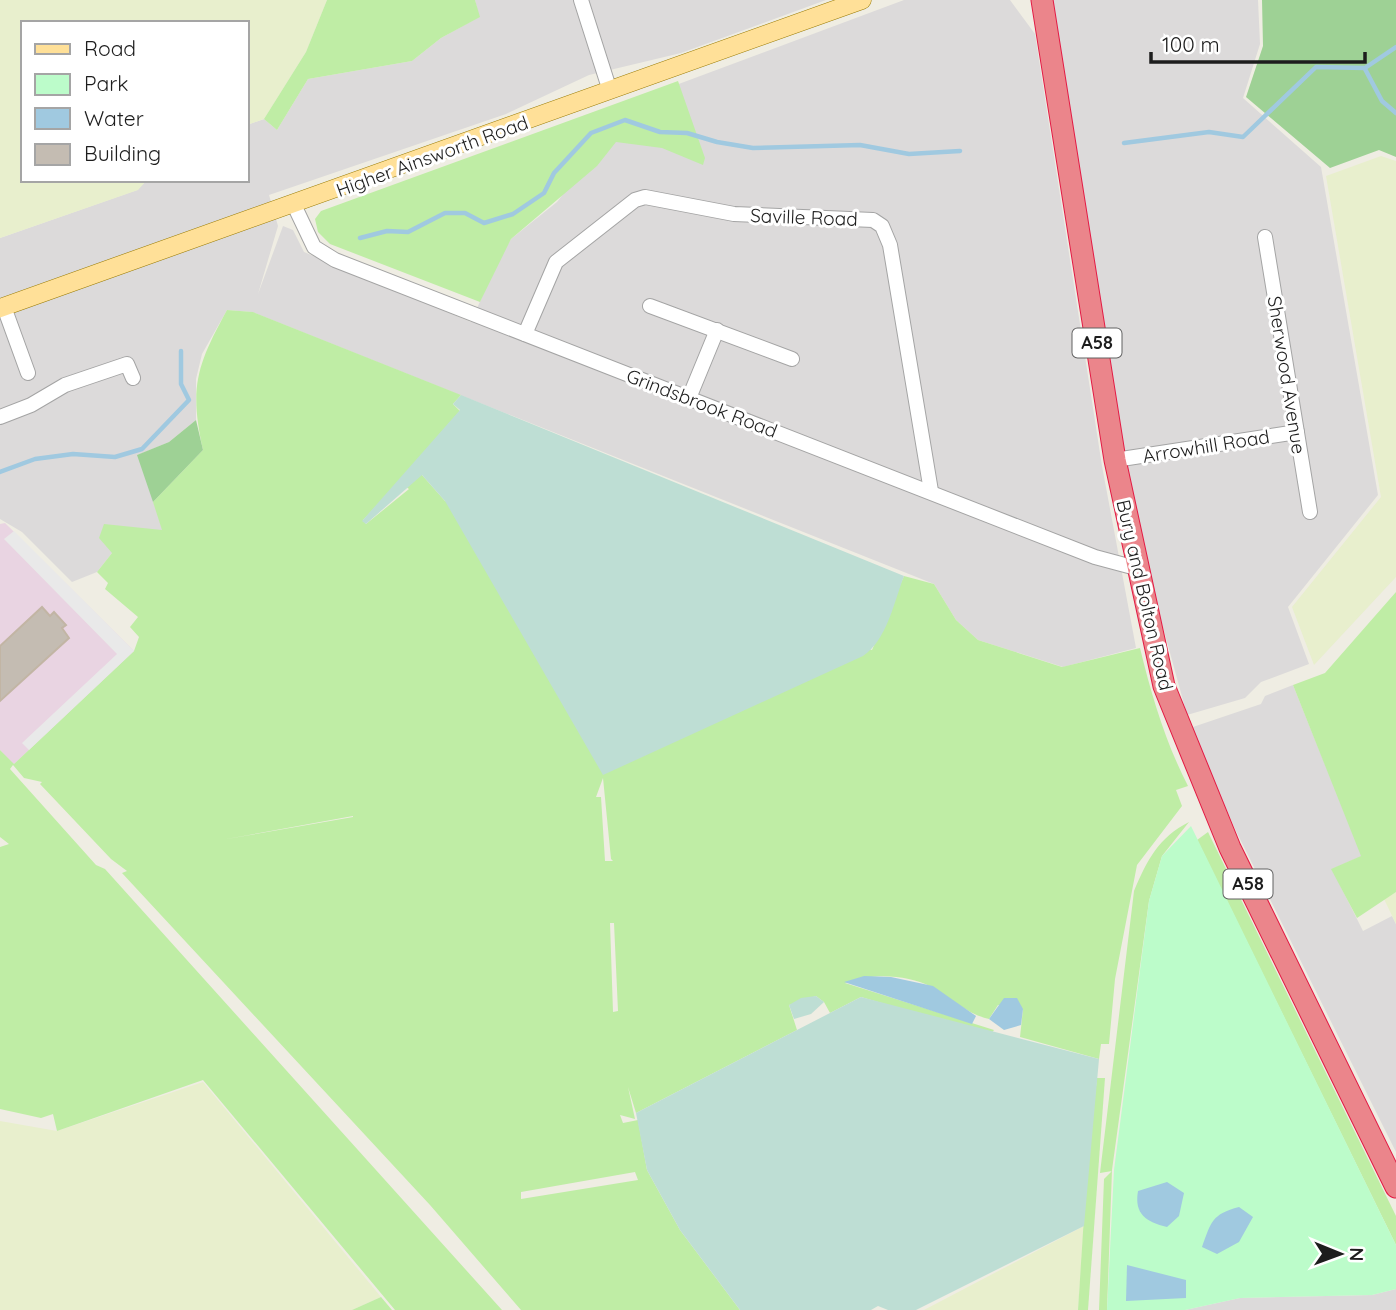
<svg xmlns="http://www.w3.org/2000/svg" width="1396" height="1310" viewBox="0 0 1396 1310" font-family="Quicksand,sans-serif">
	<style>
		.residential { fill: #dcdada }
		.industrial { fill: #e9d4e2 }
		.farmland { fill: #e8efcd }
		.grass { fill: #bfeda5; fill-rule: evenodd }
		.forest { fill: #9ed195 }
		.wetland { fill: #beded4 }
		.park { fill: #bcfcca }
		.parking { fill: #e9e9e9 }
		.water { fill: #a0c9e0 }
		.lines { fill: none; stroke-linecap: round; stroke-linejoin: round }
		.stream { stroke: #a0c9e0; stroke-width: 4.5 }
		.building { fill: #c4bcb2; stroke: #c2b5a4; stroke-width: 2 }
		.minor-casing { stroke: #a4a4a4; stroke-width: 16 }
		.major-casing { stroke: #977900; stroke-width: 19 }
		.highway-casing { stroke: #e31a44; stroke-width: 23 }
		.minor { stroke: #fff; stroke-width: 14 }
		.major { stroke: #ffe098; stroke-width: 18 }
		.highway { stroke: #eb858b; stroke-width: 21 }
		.labels { text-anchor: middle; stroke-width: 6; stroke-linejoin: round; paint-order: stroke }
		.shield { fill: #fff; stroke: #616161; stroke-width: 2 }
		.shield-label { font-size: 18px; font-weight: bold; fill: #1d1d1d }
		.street-label { font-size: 19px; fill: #1d1d1d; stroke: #fff }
	</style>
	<rect width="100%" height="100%" fill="#efede3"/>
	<!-- residential -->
	<g class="residential">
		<path d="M475,0H826L681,53L589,75L506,114L269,195L278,226L258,294L283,226L293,230L304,252L471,322L497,263L511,239L557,202L568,188L582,120L904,0H1010L1035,34L1102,466L1136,648L1063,667L978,640L956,620L934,584L252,312L227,310L202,354L196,379V420L169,442L138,455L163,531L152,530L112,553L97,572L72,582L22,532L0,519V238L137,190L147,180H247V125L264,119L277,130L308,79L412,61L441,38L479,17Z"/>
		<path d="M1053,0H1258L1260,44L1243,98L1321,167L1378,495L1288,607L1309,664L1261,682L1245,698L1187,715L1158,609L1127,466Z"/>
		<path d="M1293,685L1362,856L1332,869L1363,931L1392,916L1396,924V1152L1236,831L1190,728L1261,704L1265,696Z"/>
		<path d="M1396,1289V1310H1185L1240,1298L1372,1295Z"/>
	</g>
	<!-- industrial -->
	<path class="industrial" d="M5,523L134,651L13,765L0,750V524Z"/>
	<!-- farmland -->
	<g class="farmland">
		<path d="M0,0H327L306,52L264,119L247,125V23H23V180H147L138,190L0,238Z"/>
		<path d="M1381,156L1396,161V577L1314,665L1292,607L1381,497L1326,176Z"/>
		<path d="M1396,892V924L1384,899Z"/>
		<path d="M203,1082L381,1297L352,1310H0V1121L57,1131Z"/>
		<path d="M1084,1226L1078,1310H924Z"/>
	</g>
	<!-- grass -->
	<g class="grass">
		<path d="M327,0H475L480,17L441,38L412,61L308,79L277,130L264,119L306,52Z"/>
		<path d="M678,81L705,158L703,165L662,148L616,142L597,166L511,239L480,302L330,244L318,232L315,219L321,211Z"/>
		<path d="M227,310L253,312L461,395L453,404L460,411L437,437L422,475L445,501L872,650L904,576L934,584L956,620L978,640L1062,667L1140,648C1152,697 1165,741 1188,786L1176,790L1182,806L1137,865L1115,979L1109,1044H1101L1099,1059L1020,1037L1023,1009L998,1005L989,1019C967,1014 951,998 932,987C906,974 871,973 845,983L994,1030L990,1035L861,997L830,1013L824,1002L816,996L789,1005L797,1030L636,1113L628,1087L635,1119L620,1115L623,1123L638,1120L647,1170L680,1230L740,1310H521L430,1205L122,873L127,871L111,859L40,784L42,782L24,778L13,765L10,769L96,865L105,869L502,1310H395L203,1080L57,1131L53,1114L41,1118L0,1109V847L9,844L0,837V750L14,764L134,651L139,637L130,627L138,617L105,589L108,583L97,572L112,553L99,538L104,524L162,530L153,502L203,450C189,387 197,365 227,310ZM399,482L409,489L366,524L363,520ZM603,778L611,859L613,861H605L601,797H596ZM353,816V817L221,840ZM610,923H614L618,1011L613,1012ZM635,1172L638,1180L521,1199V1192Z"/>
		<path d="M1396,592V892L1357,918L1331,869L1361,856L1293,685L1325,673Z"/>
		<path d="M1189,822L1162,856L1149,901L1112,1170L1107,1310H1099L1104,1179L1112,1171L1100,1173L1134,891C1147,860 1159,837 1189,822Z"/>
		<path d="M1208,832L1396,1216V1245L1197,840Z"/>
		<path d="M1097,1078H1105L1088,1310H1078L1088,1155Z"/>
		<path d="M381,1297L392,1310H352Z"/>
	</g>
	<!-- forest -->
	<g class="forest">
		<path d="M1262,0H1396V157L1379,150L1330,168L1246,97L1263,46Z"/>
		<path d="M196,420L203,450L153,502L137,455L169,442Z"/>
	</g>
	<!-- wetland -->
	<g class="wetland">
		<path d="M461,395L904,576C894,602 887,640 863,656L603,775L445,501L422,475L366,524L362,521L460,410L453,404Z"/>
		<path d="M816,996L824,1002L811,1014L794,1019L789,1005L801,998Z"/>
		<path d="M861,997L1099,1059L1084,1226L916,1310H888L878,1306L871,1310H740L680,1230L647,1170L636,1113Z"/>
	</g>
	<!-- park -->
	<path class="park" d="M1191,826L1396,1245V1289L1372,1295L1240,1298L1185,1310H1107L1114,1170L1149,901L1162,856Z"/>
	<!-- parking -->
	<path class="parking" d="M14,531L134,651L29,750L22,743L117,654L4,539Z"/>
	<!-- water -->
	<g class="water">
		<path d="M864,976L891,977L933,986L976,1016L972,1024L844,982Z"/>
		<path d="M1004,998H1017L1023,1009L1021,1025L1004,1030L989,1019Z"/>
		<path d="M1167,1182L1184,1193L1179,1216L1167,1227C1146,1222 1134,1214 1138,1191Z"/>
		<path d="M1239,1207L1253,1217L1239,1242L1217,1254L1202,1247C1211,1222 1212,1214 1239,1207Z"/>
		<path d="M1127,1265L1186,1280V1298L1126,1301Z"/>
	</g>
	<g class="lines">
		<!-- stream -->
		<g class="stream">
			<path d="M1365,69L1382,101L1396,113"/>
			<path d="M1124,143L1209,132L1243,137L1316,67L1365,68L1396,47"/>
			<path d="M360,238L387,231L408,232L445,213H465L484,223L513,214L544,193L554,173L591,133L625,120L660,132L687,133L717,142L753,148L860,145L909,154L960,151"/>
			<path d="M0,472L35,459L73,454L115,457L142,449L189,400L181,384V351"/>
		</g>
	</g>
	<!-- building -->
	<path class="building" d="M42,607L50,616L54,612L66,625L62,628L69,638L0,701V646Z"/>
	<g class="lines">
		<!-- minor casing -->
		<g class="minor-casing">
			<g id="minor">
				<path d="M581,0L610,91"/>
				<path d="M294,205L314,247L335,260L1095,557L1136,568"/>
				<path d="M1265,237L1310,512"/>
				<path d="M650,306L792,359"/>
				<path d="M4,307L28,373"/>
				<path d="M525,334L556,262L635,200L645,197L734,214L873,220L882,226L890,245L931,491"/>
				<path d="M689,398L717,330"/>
				<path d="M0,417L31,405L65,385L127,364L133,378"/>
				<path d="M1115,460L1297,432"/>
			</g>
		</g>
		<!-- major casing -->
		<g class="major-casing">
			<path id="major" d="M0,308L862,0"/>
		</g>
		<!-- highway casing -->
		<g class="highway-casing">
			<path id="highway" d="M1042,0L1115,460L1164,686L1230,848L1396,1187"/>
		</g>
		<!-- minor -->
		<use href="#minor" class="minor"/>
		<!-- major -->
		<use href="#major" class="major"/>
		<!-- highway -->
		<use href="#highway" class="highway"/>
	</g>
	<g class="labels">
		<!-- shield labels -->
		<g class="shield">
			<rect x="1072.5" y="328.5" width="49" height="29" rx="5"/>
			<rect x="1223.5" y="869.5" width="49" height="29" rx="5"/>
		</g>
		<g class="shield-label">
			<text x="1097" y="349">A58</text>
			<text x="1248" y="890">A58</text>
		</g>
		<!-- street labels -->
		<g class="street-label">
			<text transform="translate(432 156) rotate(-20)" y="7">Higher Ainsworth Road</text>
			<text transform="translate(804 217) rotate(2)" y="7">Saville Road</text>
			<text transform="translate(1287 375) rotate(81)" y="7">Sherwood Avenue</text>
			<text transform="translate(702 403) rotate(21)" y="7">Grindsbrook Road</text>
			<text transform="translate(1206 446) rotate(-9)" y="7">Arrowhill Road</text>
			<text transform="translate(1145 595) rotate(77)" y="7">Bury and Bolton Road</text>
		</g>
	</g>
	<!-- legend -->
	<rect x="21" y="21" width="228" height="161" fill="#ffffff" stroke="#a5a5a5" stroke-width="2"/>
	<rect x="35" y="44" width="35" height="10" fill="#ffe098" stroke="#a5a5a5" stroke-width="2"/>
	<text x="84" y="56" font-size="21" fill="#1d1d1d">Road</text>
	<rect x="35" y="74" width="35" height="21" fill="#bcfcca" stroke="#a5a5a5" stroke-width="2"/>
	<text x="84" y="91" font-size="21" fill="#1d1d1d">Park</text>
	<rect x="35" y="108" width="35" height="21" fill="#a0c9e0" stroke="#a5a5a5" stroke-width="2"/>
	<text x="84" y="126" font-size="21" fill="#1d1d1d">Water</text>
	<rect x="35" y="144" width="35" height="21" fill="#c4bcb2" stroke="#a5a5a5" stroke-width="2"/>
	<text x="84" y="161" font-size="21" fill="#1d1d1d">Building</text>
	<!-- north arrow -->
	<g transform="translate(1340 1254) rotate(91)" stroke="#ffffff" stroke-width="5" paint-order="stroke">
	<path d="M0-5L12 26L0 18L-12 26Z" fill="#1d1d1d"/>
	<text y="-10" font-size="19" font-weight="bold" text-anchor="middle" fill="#1d1d1d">N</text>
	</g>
	<!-- scale -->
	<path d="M1151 52v10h214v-10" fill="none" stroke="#1d1d1d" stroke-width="3.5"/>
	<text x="1162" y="52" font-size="21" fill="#1d1d1d" stroke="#ffffff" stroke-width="5" paint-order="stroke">100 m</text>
</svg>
